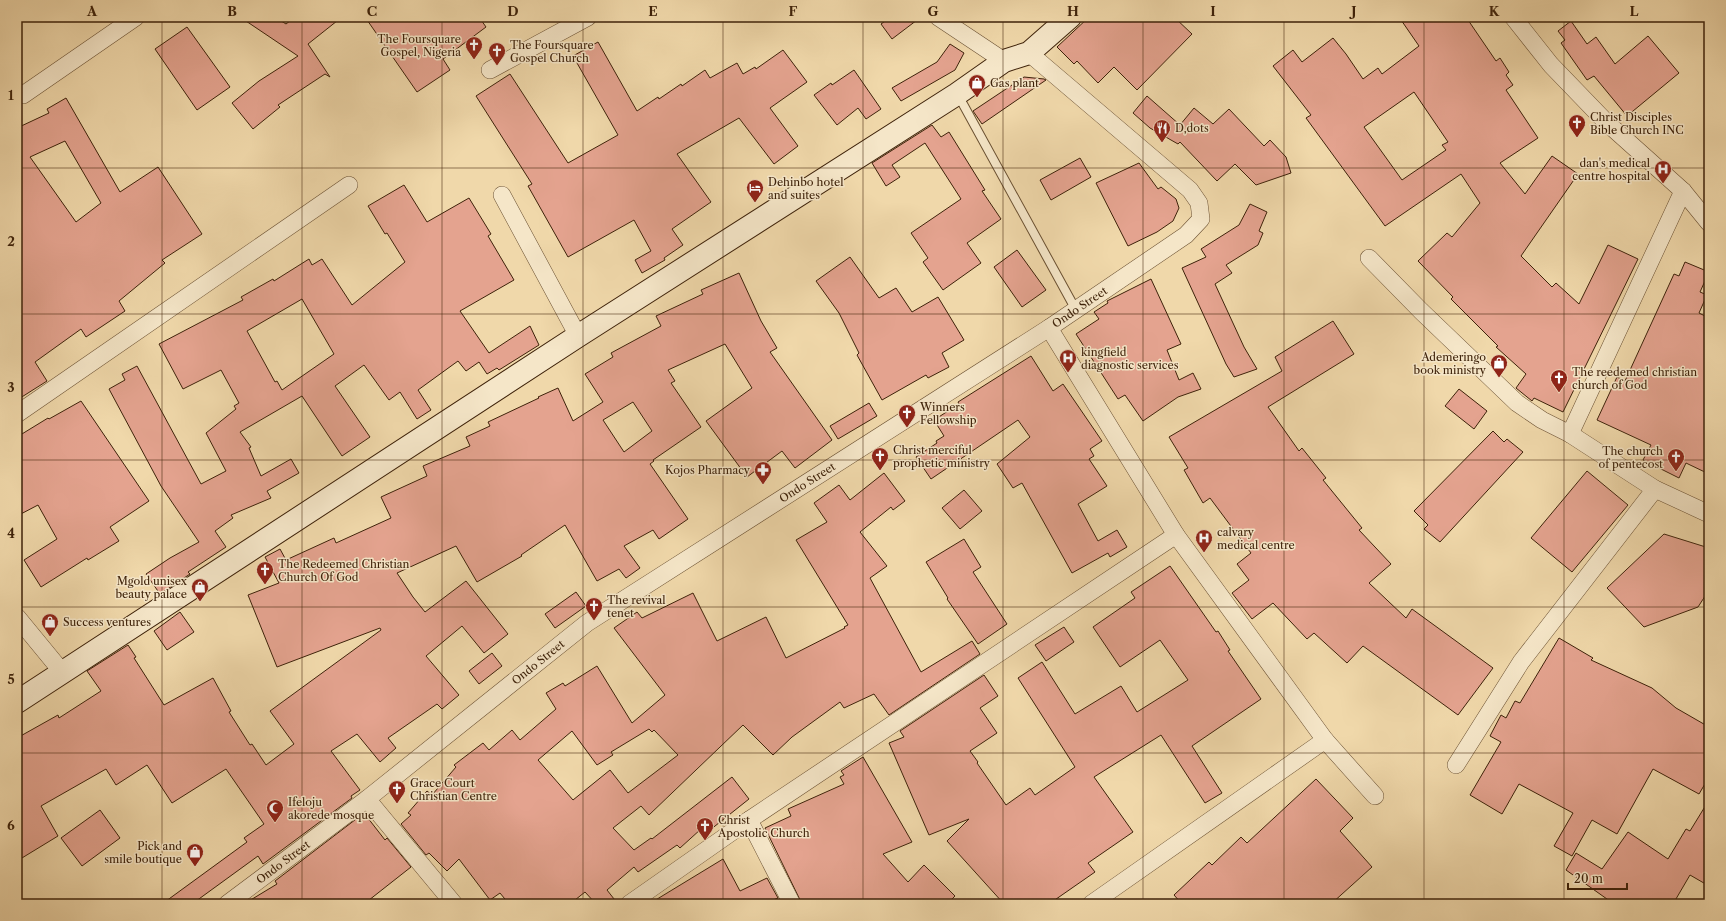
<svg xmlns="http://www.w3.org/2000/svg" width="1726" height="921" font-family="'Libre Caslon Text',serif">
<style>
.building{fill:#e4a38f;stroke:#3e220a;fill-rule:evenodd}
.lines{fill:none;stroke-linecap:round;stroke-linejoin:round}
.lane-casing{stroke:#6a5032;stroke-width:10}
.street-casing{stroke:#6a5032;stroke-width:18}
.secondary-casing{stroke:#3e220a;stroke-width:24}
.lane{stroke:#f5e6c8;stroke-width:8}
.street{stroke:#f5e6c8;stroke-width:17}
.secondary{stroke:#f5e6c8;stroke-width:22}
.grid{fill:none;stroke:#3e220a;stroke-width:1;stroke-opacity:0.55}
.labels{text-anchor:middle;stroke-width:3;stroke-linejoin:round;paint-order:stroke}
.poi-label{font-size:11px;fill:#3e220a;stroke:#f5e6c8;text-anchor:start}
.street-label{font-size:11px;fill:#3e220a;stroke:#f5e6c8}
.neatline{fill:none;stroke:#3e220a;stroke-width:1.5}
.grid-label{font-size:13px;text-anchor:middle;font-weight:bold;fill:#3e220a}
</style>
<rect width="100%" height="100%" fill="#f0d8aa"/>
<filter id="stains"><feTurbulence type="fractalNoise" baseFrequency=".005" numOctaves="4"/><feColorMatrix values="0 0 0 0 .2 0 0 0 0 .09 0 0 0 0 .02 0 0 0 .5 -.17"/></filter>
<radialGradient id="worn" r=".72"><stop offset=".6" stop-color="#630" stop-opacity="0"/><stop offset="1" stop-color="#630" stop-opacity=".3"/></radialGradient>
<!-- building -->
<path class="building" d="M240 17H275L286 24 295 17H342L308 44 330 77 325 74 278 105 280 107 253 129 232 103 259 81 298 56Z
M365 17H479L486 27 443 59 450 70 417 92Z
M891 17H921L892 39 881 24Z
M1089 17H1174L1192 34 1137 90 1114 67 1098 83 1077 61 1074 64 1057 47Z
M1399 17H1466L1496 61 1500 58 1509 72 1506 75 1513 85 1506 90 1538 138 1500 163 1525 194 1552 156 1578 174 1521 256 1552 287 1556 283 1579 304 1608 245 1638 259 1563 412 1534 398 1532 401 1516 388 1526 374 1496 347 1498 346 1451 299 1453 297 1418 261 1447 233 1452 237 1480 203 1461 174 1385 226 1306 118 1311 115 1273 66 1293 50 1302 62 1333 38 1346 54 1363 79 1378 68 1382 74 1419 46ZM1414 92 1448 142 1442 145 1446 150 1402 180 1364 127Z
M1571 21 1587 44 1596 37 1615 64 1648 36 1679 73 1627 116 1594 76 1587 80 1561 43 1565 40 1558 31Z
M187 27 230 87 197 110 155 49Z
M598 42 637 111 658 97 659 99 681 84 682 86 705 70 710 78 737 63 743 74 755 67 756 69 783 50 807 82 770 108 798 146 774 164 739 118 677 154 711 202 672 229 683 245 664 258 665 260 642 273 635 260 651 251 634 220 568 257 528 186 532 184 476 96 510 74 568 163 618 135 573 56Z
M950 44 964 53 955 70 901 101 892 88 937 62Z
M854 70 881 109 866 119 858 108 837 125 814 95 831 83 832 85Z
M1024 77 1044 79 1046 80 982 124 973 111Z
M1147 96 1180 125 1194 108 1213 124 1229 109 1264 146 1270 140 1286 157 1291 173 1256 185 1235 164 1217 181 1180 142 1178 144 1150 128 1133 113Z
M66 98 120 192 158 167 202 234 162 260 165 263 119 301 125 311 86 337 81 329 35 362 47 381 17 400V128L49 113 47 109ZM65 141 101 203 76 222 30 157Z
M932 125 941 137 949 132 985 190 982 191 1001 219 967 243 981 263 943 290 923 262 928 258 911 233 961 199 925 143 892 165 900 177 886 186 872 163Z
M1080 158 1091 177 1051 200 1040 180Z
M1139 163 1158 189 1161 187 1176 199 1179 208 1173 221 1157 232 1128 246 1096 183Z
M404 185 427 222 469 198 491 234 488 236 514 280 460 311 489 353 530 326 539 345 499 370 497 368 487 374 479 362 466 371 458 361 418 390 431 410 417 419 400 392 389 400 364 365 335 386 370 437 342 456 302 396 240 432 251 447 249 448 261 476 291 459 299 473 267 491 271 498 231 515 233 518 215 531 226 547 188 572 190 574 160 594 146 574 170 558 199 542 161 486 109 389 125 380 122 374 137 366 201 484 226 471 206 433 236 409 234 406 239 403 221 370 183 389 159 344 243 300 241 297 273 279 274 281 309 259 312 265 322 259 352 305 405 262 387 233 385 234 368 206ZM302 299 334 354 282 390 277 381 275 382 247 331Z
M1250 204 1267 212 1259 231 1263 233 1258 245 1226 265 1232 273 1215 284 1244 347 1257 369 1234 377 1226 364 1182 268 1206 257 1201 249 1239 225Z
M1017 250 1046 290 1022 307 994 267Z
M850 257 879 298 896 288 912 312 938 297 964 340 942 353 949 367 928 378 926 375 882 400 857 355 859 353 839 313 816 281Z
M1685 262 1709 272 1700 292 1707 295 1699 313 1709 318V474L1686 463 1679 478 1643 460 1651 445 1597 420 1617 377 1625 381 1674 274 1679 276Z
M739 273 761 321 777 348 770 352 832 440 795 468 782 451 747 477 706 421 752 388 725 344 668 370 675 381 671 383 701 427 653 460 654 461 650 464 688 519 659 539 653 530 624 546 640 568 626 578 619 569 597 581 565 525 521 555 522 556 477 582 456 546 397 573 413 597 425 612 466 581 508 634 484 653 462 626 426 656 459 695 442 709 437 704 388 738 396 748 380 762 357 734 331 751 360 790 351 796 352 798 263 864 258 856 192 904H162L247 842 244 838 264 824 226 769 172 803 147 765 116 785 106 769 41 806 58 836 17 861V738L58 715 59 718 101 691 87 671 128 645 136 657 134 658 164 705 213 678 231 711 229 712 250 745 252 744 266 765 294 744 270 711 381 630 380 628 277 667 248 595 279 583 265 557 280 549 286 560 334 538 336 543 391 518 381 497 427 476 423 466 470 446 466 437 490 426 488 422 539 398 538 397 558 388 573 421 603 402 585 374 613 357 611 353 661 326 656 316 703 294 701 290ZM633 402 652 431 624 452 603 420Z
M1151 279 1181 344 1167 350 1179 380 1193 373 1201 389 1178 397 1143 421 1125 395 1118 399 1076 334 1099 319 1094 312 1108 303 1107 301Z
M1333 321 1354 354 1268 407 1299 451 1302 448 1326 478 1323 480 1362 528 1359 530 1391 564 1369 583 1406 618 1412 609 1493 668 1458 715 1363 646 1347 663 1314 633 1307 639 1273 603 1252 619 1232 593 1249 580 1237 564 1251 553 1210 498 1203 503 1184 470 1188 468 1169 437 1282 371 1275 357Z
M1031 356 1053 391 1063 384 1102 441 1090 449 1094 456 1089 459 1107 486 1078 504 1098 541 1117 530 1127 547 1110 557 1108 553 1072 573 1022 483 1013 488 997 464 1030 437 1018 420 931 479 916 457 937 443 936 441 944 436 934 420 959 404 958 402Z
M1459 389 1487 411 1474 429 1445 406Z
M81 401 149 501 110 527 119 541 88 560 87 558 41 587 24 560 57 539 38 505 17 516V437L48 418 49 419Z
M869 403 877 416 838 439 830 426Z
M1493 431 1504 442 1507 439 1523 452 1440 542 1424 529 1428 525 1414 511Z
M1587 471 1628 505 1572 572 1531 538Z
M884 473 905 501 893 510 891 507 860 532 887 566 870 578 921 672 972 641 980 654 889 715 874 694 844 708 840 702 792 737 773 755 743 725 649 815 641 806 613 828 634 850 651 838 652 839 732 777 749 799 705 834 701 829 680 848 677 845 638 872 634 867 607 890 618 904H596L585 892 570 904H509L500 893 490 900 459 859 447 871 429 853 426 855 401 824 411 815 408 813 427 791 432 795 456 767 454 765 483 743 489 750 512 730 520 740 556 709 546 693 563 683 565 686 597 666 632 723 665 695 614 628 637 612 642 618 693 593 717 641 766 617 786 658 845 628 844 627 848 625 796 540 827 522 814 503 839 485 850 500ZM649 729 652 732 654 730 678 755 628 793 610 770 573 800 538 760 572 731 597 765 613 755 611 752Z
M964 490 982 511 960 529 942 508Z
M1664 534 1709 548V590L1698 607 1644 627 1607 588Z
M964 539 981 567 973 572 1007 624 978 644 947 599 948 598 926 562Z
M1170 566 1216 632 1218 631 1230 650 1228 651 1261 699 1192 746 1222 793 1205 803 1161 735 1094 777 1133 832 1088 863 1095 872 1049 904H1004L947 841 969 819 929 835 889 743 904 737 900 731 984 675 998 696 980 708 997 733 970 751 978 762 977 763 1006 805 1030 788 1035 795 1075 767 1018 678 1042 662 1075 714 1121 686 1137 712 1188 680 1160 640 1120 667 1093 627 1135 598 1131 592Z
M576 592 586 606 555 628 545 614Z
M180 612 194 632 167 650 154 631Z
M1064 627 1074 642 1046 661 1035 645Z
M1559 638 1593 658 1591 660 1652 688 1676 708 1709 727V777L1699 794 1653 769 1617 834 1592 820 1572 856 1554 846 1573 813 1519 784 1502 814 1470 795 1501 742 1490 736 1501 715 1506 718 1515 701 1520 703Z
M492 653 502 666 479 684 469 671Z
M863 757 912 842 883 854 908 882 924 865 955 896 947 904H802L765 828 791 816 788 809 844 784 840 777 844 775 841 771Z
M1316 779 1353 818 1340 831 1372 867 1331 904H1182L1174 895 1209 862 1212 865 1241 837 1247 843Z
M1709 800V886L1690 875 1673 904H1614L1566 870 1576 853 1602 869 1628 832 1668 859 1686 829 1690 831Z
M100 810 120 838 82 866 61 838Z
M364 813 385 840 387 838 411 867 364 904H244L277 884 275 881Z
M723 859 740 891 767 878 778 898 763 904H649Z"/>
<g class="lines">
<!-- lane casing -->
<g class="lane-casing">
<path id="lane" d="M958 95 1076 310"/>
</g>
<!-- street casing -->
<g class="street-casing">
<g id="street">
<path d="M938 17 1004 61"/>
<path d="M1513 17 1551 65 1606 122 1683 191 1709 223"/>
<path d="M490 70 588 17"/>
<path d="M23 95 136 17"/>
<path d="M502 195 578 336"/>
<path d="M1369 258 1421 311 1517 403 1542 420 1570 434 1655 489 1709 514"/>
<path d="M1049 328 1176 535 1325 740 1375 796"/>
<path d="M17 414 349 185"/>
<path d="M1570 434 1683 191"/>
<path d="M17 617 63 673"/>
<path d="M1456 765 1521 662 1655 489"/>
<path d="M367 799 454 904"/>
<path d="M749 820 792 904"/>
<path id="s1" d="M227 904 367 799 587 623 1049 328 1186 235 1201 219 1199 203 1190 190 1029 53"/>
<path d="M629 904 749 820 1176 535"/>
<path d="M1091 904 1325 740"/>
</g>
</g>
<!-- secondary casing -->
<g class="secondary-casing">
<path id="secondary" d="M17 702 578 336 957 94 1004 61 1029 53 1070 17"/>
</g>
<!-- lane -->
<use href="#lane" class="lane"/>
<!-- street -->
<use href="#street" class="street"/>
<!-- secondary -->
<use href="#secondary" class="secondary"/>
</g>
<!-- grid -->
<path class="grid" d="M162 17V904M302 17V904M442 17V904M583 17V904M723 17V904M863 17V904M1003 17V904M1143 17V904M1284 17V904M1424 17V904M1564 17V904M17 168H1709M17 314H1709M17 460H1709M17 607H1709M17 753H1709"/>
<!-- icons -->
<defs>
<g id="church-pin" transform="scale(0.9)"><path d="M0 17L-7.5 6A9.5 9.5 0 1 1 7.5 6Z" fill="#8f2418" stroke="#f5e6c8"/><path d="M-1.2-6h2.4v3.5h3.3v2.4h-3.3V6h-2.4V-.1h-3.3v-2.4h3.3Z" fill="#fff"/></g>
<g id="shop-pin" transform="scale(0.9)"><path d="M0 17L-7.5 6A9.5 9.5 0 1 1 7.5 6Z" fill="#8f2418" stroke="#f5e6c8"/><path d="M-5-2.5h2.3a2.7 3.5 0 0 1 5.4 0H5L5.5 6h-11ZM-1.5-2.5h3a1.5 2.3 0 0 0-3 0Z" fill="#fff"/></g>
<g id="restaurant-pin" transform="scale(0.9)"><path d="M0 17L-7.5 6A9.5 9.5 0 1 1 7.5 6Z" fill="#8f2418" stroke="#f5e6c8"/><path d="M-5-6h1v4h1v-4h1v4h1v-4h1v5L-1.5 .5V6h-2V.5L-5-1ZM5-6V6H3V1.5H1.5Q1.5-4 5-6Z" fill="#fff"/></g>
<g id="hospital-pin" transform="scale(0.9)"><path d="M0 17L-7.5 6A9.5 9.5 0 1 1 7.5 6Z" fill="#8f2418" stroke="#f5e6c8"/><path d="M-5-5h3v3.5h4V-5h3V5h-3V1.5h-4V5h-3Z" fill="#fff"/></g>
<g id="hotel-pin" transform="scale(0.9)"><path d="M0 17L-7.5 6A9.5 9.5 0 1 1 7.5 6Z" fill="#8f2418" stroke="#f5e6c8"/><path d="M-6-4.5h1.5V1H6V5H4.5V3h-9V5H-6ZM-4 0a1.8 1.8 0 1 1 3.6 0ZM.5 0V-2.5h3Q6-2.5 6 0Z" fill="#fff"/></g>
<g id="pharmacy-pin" transform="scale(0.9)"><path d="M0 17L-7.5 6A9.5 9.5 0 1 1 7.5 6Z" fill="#8f2418" stroke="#f5e6c8"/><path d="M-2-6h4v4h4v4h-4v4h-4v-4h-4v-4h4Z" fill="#fff"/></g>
<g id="mosque-pin" transform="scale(0.9)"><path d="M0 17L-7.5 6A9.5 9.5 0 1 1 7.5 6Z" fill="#8f2418" stroke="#f5e6c8"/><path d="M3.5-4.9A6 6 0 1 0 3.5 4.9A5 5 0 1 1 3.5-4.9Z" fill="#fff"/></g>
</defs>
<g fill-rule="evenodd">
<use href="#church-pin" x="474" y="45"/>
<use href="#church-pin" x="497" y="51"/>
<use href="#shop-pin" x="977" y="83"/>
<use href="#church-pin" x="1577" y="123"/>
<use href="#restaurant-pin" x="1162" y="128"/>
<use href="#hospital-pin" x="1663" y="169"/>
<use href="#hotel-pin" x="755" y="188"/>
<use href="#hospital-pin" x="1068" y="358"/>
<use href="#shop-pin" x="1499" y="363"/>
<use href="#church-pin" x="1559" y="378"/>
<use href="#church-pin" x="907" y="413"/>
<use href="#church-pin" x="880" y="456"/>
<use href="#church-pin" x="1676" y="457"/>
<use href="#pharmacy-pin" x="763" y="470"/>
<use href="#hospital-pin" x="1204" y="538"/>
<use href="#church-pin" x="265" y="570"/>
<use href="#shop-pin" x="200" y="587"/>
<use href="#church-pin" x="594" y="606"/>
<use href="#shop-pin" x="50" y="622"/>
<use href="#church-pin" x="397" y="789"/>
<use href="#mosque-pin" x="275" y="808"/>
<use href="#church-pin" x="705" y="826"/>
<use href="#shop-pin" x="195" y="852"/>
</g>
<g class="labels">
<!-- poi labels -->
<g class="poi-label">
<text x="461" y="43" text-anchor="end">The Foursquare<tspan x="461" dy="13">Gospel, Nigeria</tspan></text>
<text x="510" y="49">The Foursquare<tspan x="510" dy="13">Gospel Church</tspan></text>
<text x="990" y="87">Gas plant</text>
<text x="1590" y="121">Christ Disciples<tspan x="1590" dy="13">Bible Church INC</tspan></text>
<text x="1175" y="132">D,dots</text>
<text x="1650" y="167" text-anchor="end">dan's medical<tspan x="1650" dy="13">centre hospital</tspan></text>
<text x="768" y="186">Dehinbo hotel<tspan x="768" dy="13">and suites</tspan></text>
<text x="1081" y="356">kingfield<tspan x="1081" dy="13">diagnostic services</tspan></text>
<text x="1486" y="361" text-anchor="end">Ademeringo<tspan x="1486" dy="13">book ministry</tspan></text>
<text x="1572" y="376">The reedemed christian<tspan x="1572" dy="13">church of God</tspan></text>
<text x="920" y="411">Winners<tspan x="920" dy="13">Fellowship</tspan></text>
<text x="893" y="454">Christ merciful<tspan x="893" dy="13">prophetic ministry</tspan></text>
<text x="1663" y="455" text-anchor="end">The church<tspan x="1663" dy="13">of pentecost</tspan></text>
<text x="750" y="474" text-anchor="end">Kojos Pharmacy</text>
<text x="1217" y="536">calvary<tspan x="1217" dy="13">medical centre</tspan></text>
<text x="278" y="568">The Redeemed Christian<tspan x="278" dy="13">Church Of God</tspan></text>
<text x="187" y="585" text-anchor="end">Mgold unisex<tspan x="187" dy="13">beauty palace</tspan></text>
<text x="607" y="604">The revival<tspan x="607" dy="13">tenet</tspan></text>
<text x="63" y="626">Success ventures</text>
<text x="410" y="787">Grace Court<tspan x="410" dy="13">Christian Centre</tspan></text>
<text x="288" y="806">Ifeloju<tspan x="288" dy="13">akorede mosque</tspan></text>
<text x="718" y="824">Christ<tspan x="718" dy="13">Apostolic Church</tspan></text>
<text x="182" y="850" text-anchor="end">Pick and<tspan x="182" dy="13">smile boutique</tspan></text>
</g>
<!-- street labels -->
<g class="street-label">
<text dy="4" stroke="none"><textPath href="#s1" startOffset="1042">Ondo Street</textPath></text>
<text dy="4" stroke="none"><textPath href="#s1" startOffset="718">Ondo Street</textPath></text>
<text dy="4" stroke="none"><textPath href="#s1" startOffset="394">Ondo Street</textPath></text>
<text dy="4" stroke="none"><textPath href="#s1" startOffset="70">Ondo Street</textPath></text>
</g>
</g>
<!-- margin -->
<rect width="1726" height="921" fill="none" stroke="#f0d8aa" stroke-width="44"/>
<!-- scale -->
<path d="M1568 883v6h59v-6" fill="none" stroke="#3e220a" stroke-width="2"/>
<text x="1574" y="883" font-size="12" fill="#3e220a" stroke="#f5e6c8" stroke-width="3" paint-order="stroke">20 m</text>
<rect x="22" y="22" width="1682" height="877" class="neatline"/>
<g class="grid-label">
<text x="92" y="16">A</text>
<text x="232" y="16">B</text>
<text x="372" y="16">C</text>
<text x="513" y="16">D</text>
<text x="653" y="16">E</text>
<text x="793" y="16">F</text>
<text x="933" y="16">G</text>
<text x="1073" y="16">H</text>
<text x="1213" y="16">I</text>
<text x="1354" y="16">J</text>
<text x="1494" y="16">K</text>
<text x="1634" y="16">L</text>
<text x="11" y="100">1</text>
<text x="11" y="246">2</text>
<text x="11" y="392">3</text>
<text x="11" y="538">4</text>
<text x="11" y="684">5</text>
<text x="11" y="830">6</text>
</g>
<rect width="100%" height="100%" filter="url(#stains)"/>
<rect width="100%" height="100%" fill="url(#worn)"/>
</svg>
